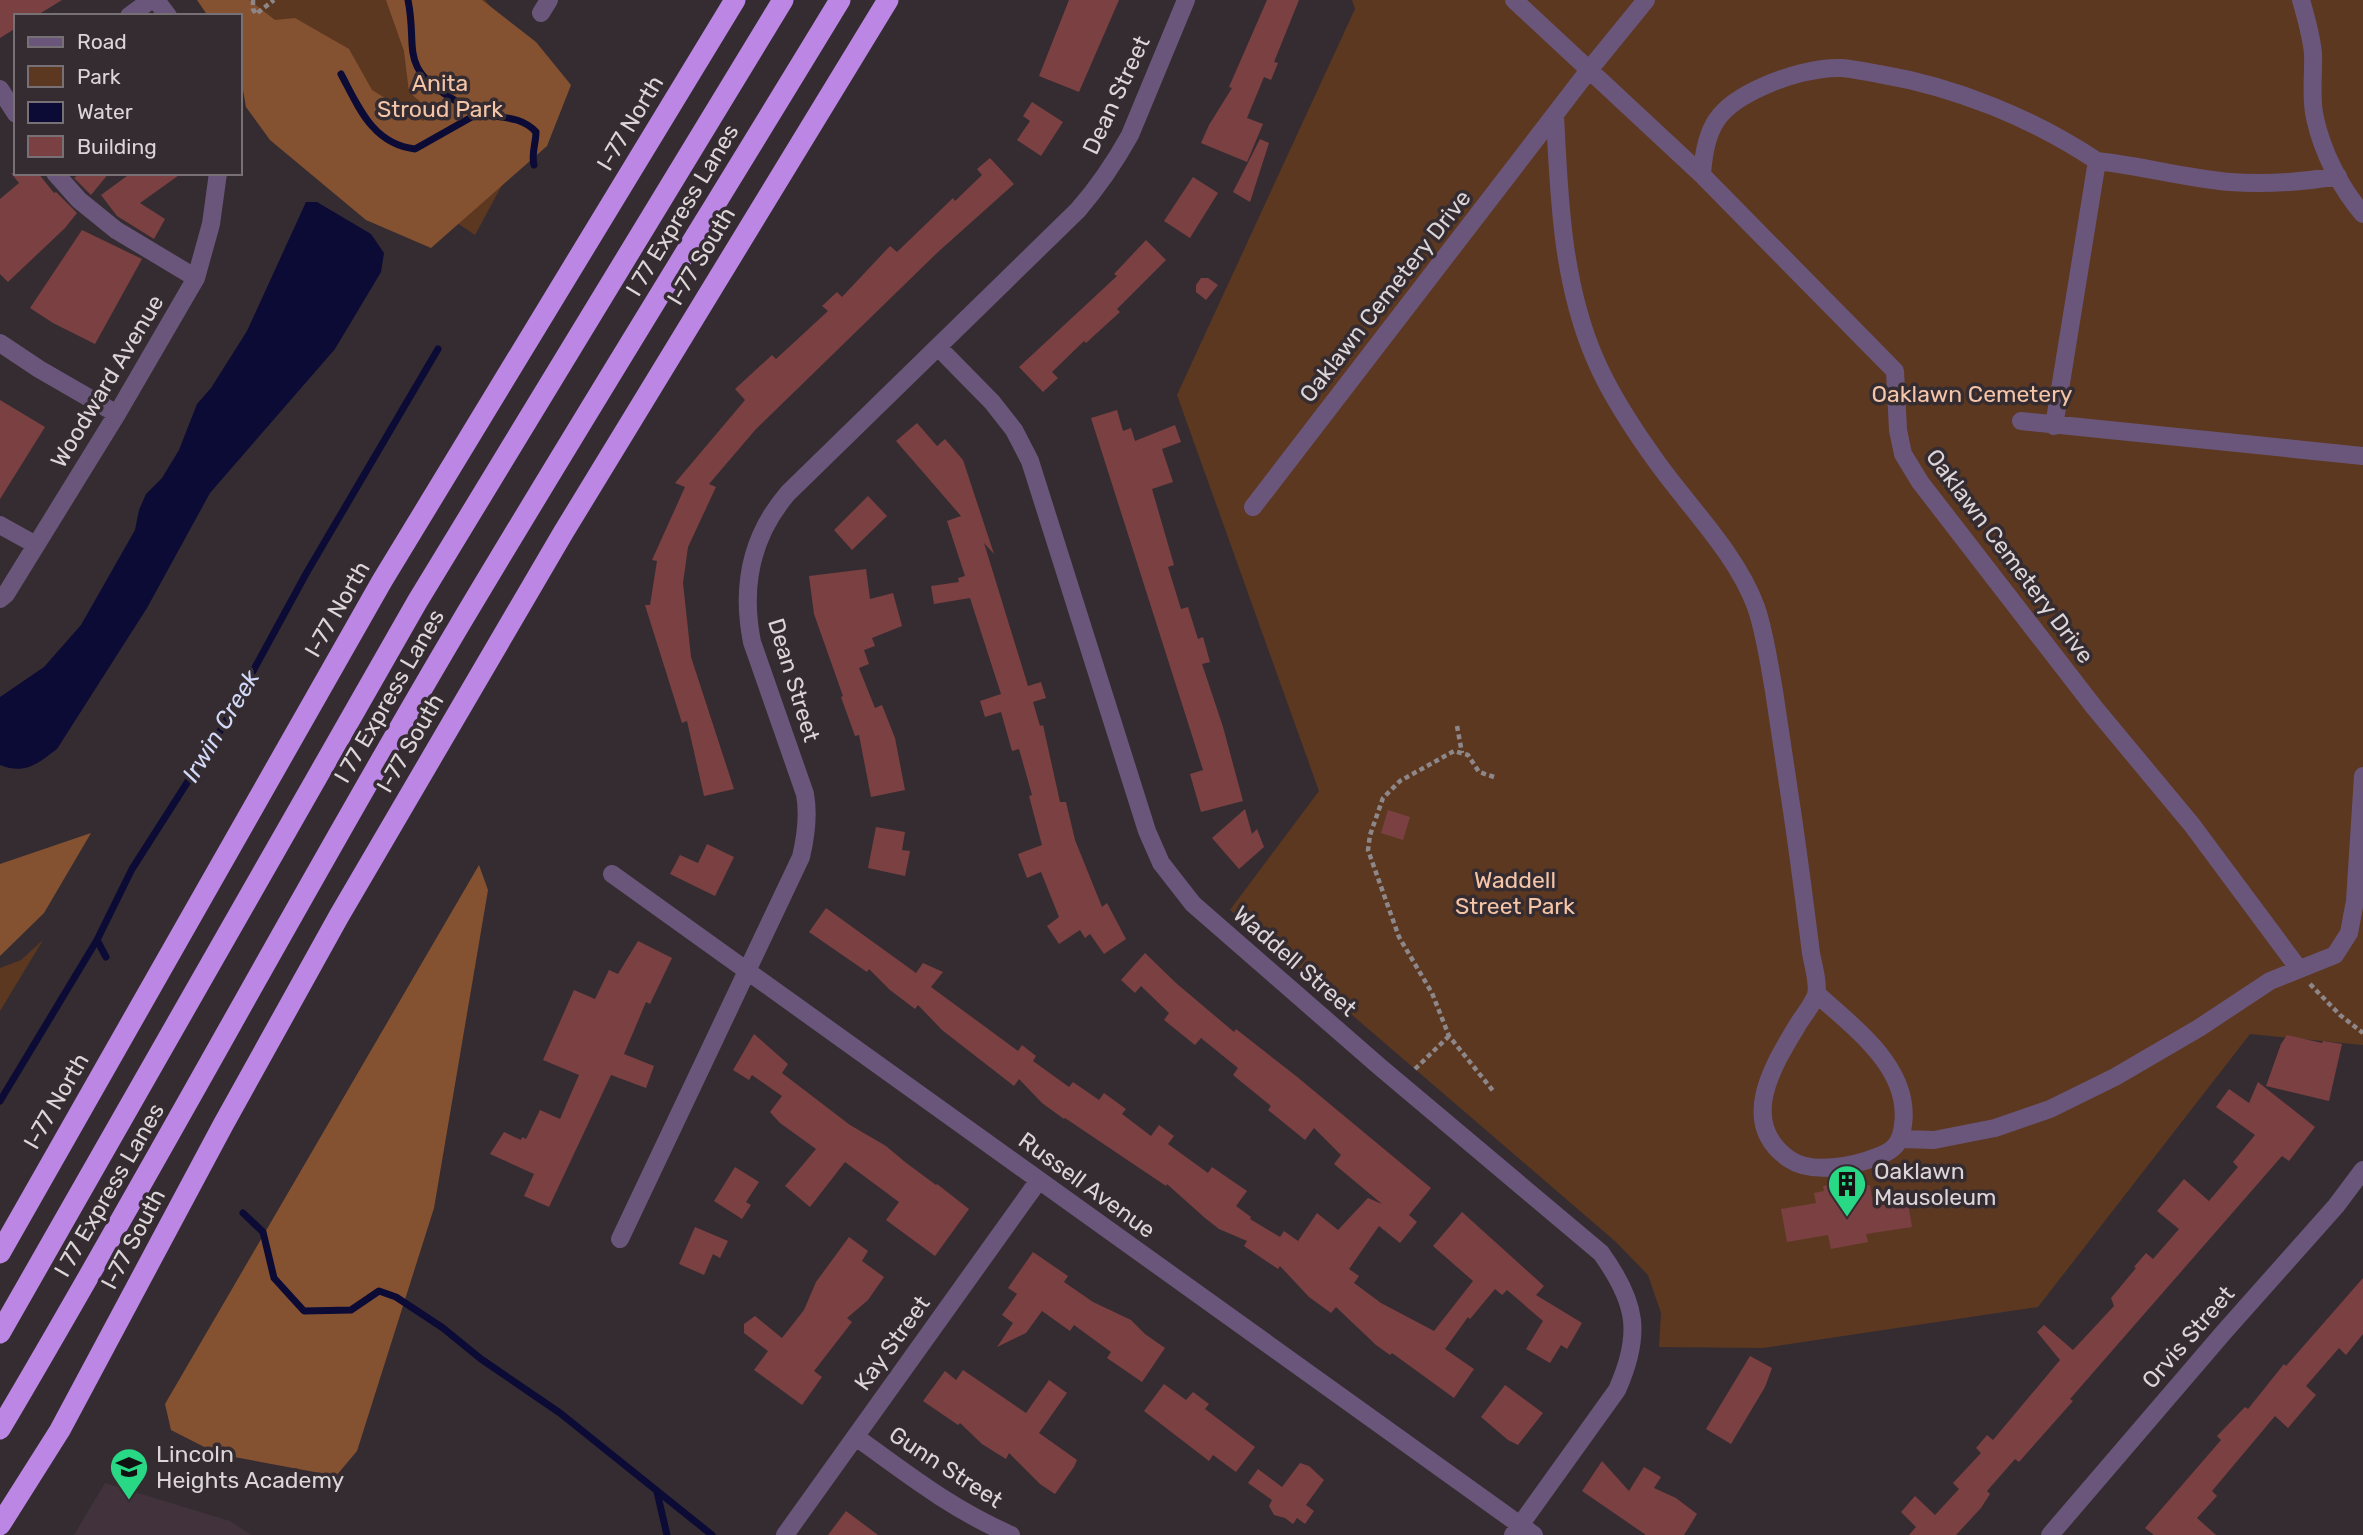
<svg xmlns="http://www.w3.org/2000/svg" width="2363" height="1535" font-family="Rubik,sans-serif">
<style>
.built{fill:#41323b}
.green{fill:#5c3820}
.forest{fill:#855231}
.water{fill:#0b0b36}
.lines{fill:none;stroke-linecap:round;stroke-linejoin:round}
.stream{stroke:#0b0b36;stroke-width:7}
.building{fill:#7b4042}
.path{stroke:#8e878a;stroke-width:4.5;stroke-dasharray:5 3.5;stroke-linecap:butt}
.minor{stroke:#6b567b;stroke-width:18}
.highway{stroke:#bc87e4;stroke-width:21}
.labels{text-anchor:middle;stroke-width:7;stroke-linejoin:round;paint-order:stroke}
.park-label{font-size:23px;fill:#f5c5a8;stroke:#352c31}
.street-label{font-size:23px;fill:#dbd5d8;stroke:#352c31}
.poi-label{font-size:23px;fill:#dbd5d8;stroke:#352c31;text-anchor:start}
.water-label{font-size:24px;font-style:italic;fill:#d2d9f9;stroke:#352c31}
</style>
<rect width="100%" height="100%" fill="#352c31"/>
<!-- built -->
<path class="built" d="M105 1483 230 1521 251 1535H74Z"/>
<!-- green -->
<path class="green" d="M237 0H485L556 85 475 235 292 111Z
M1352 0H2363V1045L2250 1034 2038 1307 1763 1348 1659 1347 1661 1313 1648 1275 1616 1242 1230 910 1319 791 1177 395 1355 9Z
M43 940 0 1011V968L21 960Z"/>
<!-- forest -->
<path class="forest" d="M197 0H249L275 20 295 18 349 49 372 90 423 121 431 111 409 92 404 51 386 0H482L536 42 571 85 547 146 431 248 366 220 270 140 246 107 240 73V16H208Z
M91 833 44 913 0 956V864Z
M479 865 488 890 434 1208 357 1451 336 1476 218 1454 171 1430 165 1404Z"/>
<!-- water -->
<path class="water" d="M306 202H317L371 234 384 253 381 272 335 349 210 493 147 608 57 749C37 764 25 775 0 765V697L44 667 81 625 135 530 139 510 146 494 162 478 179 450 197 404 211 388 247 331Z"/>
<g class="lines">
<!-- stream -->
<path class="stream" d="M408 0C418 49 398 66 451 98 462 105 473 113 486 115 505 118 522 117 536 132 536 143 531 154 534 165
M341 74C359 108 373 144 415 149L477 114
M97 940 106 957
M0 1101 97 940 132 869 222 728 307 572 438 349
M243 1213 263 1232 274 1278 304 1311 351 1310 379 1291 396 1297 443 1328 481 1359 560 1413 712 1535
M657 1492 667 1535"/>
</g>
<!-- building -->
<path class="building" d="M0 0H62L36 16H16V28L0 38Z
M1069 0H1119L1079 92 1039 76Z
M1267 0H1299L1274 62 1278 63 1271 80 1264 77 1247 118 1263 124 1247 162 1201 143 1209 125 1232 88 1229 87Z
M1032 102 1063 122 1041 156 1017 140 1030 121 1023 116Z
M1260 139 1269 143 1250 202 1233 192Z
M990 158 1014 184 938 252 756 429 709 484 716 487 688 547 683 583 691 657 734 789 704 796 687 721 682 723 645 605H650L657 561 652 560 685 487 675 483 745 400 735 389 772 355 776 359 828 311 822 306 837 292 842 297 890 246 897 252 953 198 955 201 982 175 977 169Z
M11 173H38L54 193 56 192 77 213 65 228 8 282 0 274V199L19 183Z
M80 173H109L91 195 74 178Z
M131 173H182L140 203 165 219 154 239 117 216 101 195Z
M1193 177 1218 193 1190 238 1164 221Z
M82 230 142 259 95 344 53 323 30 308Z
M1146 240 1166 260 1117 309 1120 312 1086 343 1084 341 1052 372 1058 378 1043 392 1019 367 1117 276 1114 274Z
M1201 278H1208L1218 285 1206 300 1196 292V285Z
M0 400 45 427 0 499Z
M1117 410 1123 431 1131 428 1135 441 1175 425 1181 442 1162 449 1173 482 1152 489 1174 565 1168 567 1181 609 1188 607 1198 639 1203 637 1210 662 1202 664 1223 727 1243 801 1201 812 1190 774 1203 770 1091 418Z
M917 423 937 446 945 439 963 460 994 554 984 543 1028 686 1041 682 1046 698 1033 702 1040 726 1043 725 1060 802H1066L1075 840 1102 907 1107 903 1126 939 1104 954 1090 934 1085 938 1080 930 1059 944 1047 926 1059 917 1041 872 1027 878 1018 854 1042 845 1029 796 1032 795 1019 749 1012 751 1001 712 985 717 980 701 1001 694 970 598 934 604 931 586 959 582 958 578 965 576 947 521 961 516 896 441Z
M868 496 887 516 852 550 834 530Z
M866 569 870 599 893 593 902 626 872 638 875 646 864 650 869 664 859 668 875 708 882 705 895 738 905 790 871 797 859 735 855 736 841 697 843 696 814 614 809 576Z
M1245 809 1252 834 1257 829 1264 847 1239 869 1212 838Z
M1388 810 1410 817 1403 840 1381 833Z
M876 827 905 832 902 850 910 851 905 876 868 868Z
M707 844 734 857 715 896 670 874 680 855 698 863Z
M826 908 916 973 923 963 943 972 931 987 1018 1051 1022 1045 1036 1056 1033 1061 1069 1087 1073 1082 1099 1100 1104 1093 1126 1109 1122 1114 1151 1136 1159 1125 1174 1136 1168 1144 1208 1173 1212 1167 1247 1191 1236 1206 1251 1217 1250 1219 1280 1237 1284 1231 1298 1241 1317 1213 1338 1230 1368 1198 1382 1204 1334 1164 1341 1155 1314 1128 1305 1140 1268 1110 1271 1106 1233 1075 1238 1068 1201 1038 1195 1045 1164 1020 1169 1013 1141 986 1135 993 1121 980 1145 953 1176 983 1234 1032 1236 1029 1296 1076 1431 1188 1409 1215 1417 1222 1400 1243 1379 1226 1349 1269 1359 1276 1354 1283 1381 1303 1434 1331 1473 1281 1433 1246 1462 1212 1544 1286 1536 1295 1582 1323 1567 1349 1561 1345 1550 1363 1526 1349 1543 1321 1507 1290 1502 1295 1495 1289 1470 1319 1468 1317 1445 1349 1474 1369 1454 1398 1392 1353 1390 1355 1376 1345 1336 1307 1331 1313 1309 1297 1280 1266 1278 1269 1244 1246 1247 1241 1219 1229 1205 1218 1167 1184 1166 1186 1065 1118 1064 1119 1042 1103 1019 1079 1014 1086 942 1030 918 1005 915 1009 890 990 869 969 867 972 809 932Z
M638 941 672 958 650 1004 646 1002 624 1054 654 1066 646 1088 611 1075 549 1207 524 1196 534 1174 490 1154 504 1132 521 1140 522 1137 526 1139 540 1110 560 1119 579 1075 543 1060 574 990 595 999 609 970 618 974Z
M754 1034 788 1064 782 1073 850 1125 886 1146 905 1162 936 1185 937 1184 969 1209 935 1256 886 1220 899 1202 845 1162 810 1207 785 1186 816 1149 780 1123 770 1112 782 1096 752 1075 749 1080 733 1070Z
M2287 1035 2322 1043 2323 1041 2342 1044 2329 1101 2266 1086 2281 1044Z
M2258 1082 2315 1127 2289 1161 2282 1156 2070 1399 2073 1401 2019 1462 2015 1459 1987 1491 1990 1494 1981 1508 1956 1535H1909L1916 1527 1901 1512 1915 1496 1935 1515 1959 1489 1953 1483 1981 1453 1976 1448 1987 1435 1993 1440 2060 1360 2037 1332 2044 1325 2073 1350 2114 1306 2111 1298 2136 1268 2134 1267 2146 1253 2153 1259 2179 1229 2157 1211 2184 1179 2209 1201 2238 1167 2233 1162 2255 1135 2216 1107 2229 1089 2249 1103Z
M735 1167 759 1182 746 1202 751 1205 742 1219 714 1201Z
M1859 1180 1861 1187 1870 1185 1872 1197 1906 1191 1912 1227 1866 1234 1868 1242 1831 1249 1828 1235 1787 1242 1781 1209 1816 1203 1814 1193 1824 1191 1823 1186Z
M695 1227 728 1241 720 1258 713 1254 704 1275 679 1264Z
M849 1237 868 1251 862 1261 884 1277 868 1300 847 1318 852 1322 814 1371 822 1377 802 1405 754 1370 768 1351 744 1333V1324L755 1316 782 1338 804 1310 816 1282Z
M1033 1252 1068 1276 1064 1282 1093 1302 1131 1320 1145 1334 1165 1348 1142 1382 1107 1358 1111 1352 1074 1325 1070 1331 1042 1311 1026 1333 997 1347 1013 1323 1002 1315 1017 1294 1008 1288Z
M2363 1278V1334L2346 1355 2339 1348 2306 1386 2316 1395 2288 1428 2275 1416 2212 1491 2217 1496 2197 1518 2216 1535H2154L2145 1528 2221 1440 2217 1436 2245 1407 2248 1409 2284 1364 2286 1366Z
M1750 1356 1772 1368 1765 1387 1731 1444 1706 1429Z
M963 1370 1026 1413 1049 1380 1067 1393 1039 1433 1077 1460 1074 1467 1055 1494 1040 1484 1009 1453 1006 1459 982 1444 960 1423 958 1425 923 1401 945 1371 956 1380Z
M1164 1384 1186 1400 1193 1392 1209 1404 1205 1409 1255 1447 1236 1472 1213 1455 1209 1461 1144 1411Z
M1505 1385 1543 1413 1518 1445 1508 1440 1481 1417Z
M1602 1461 1629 1491 1644 1467 1661 1477 1654 1488 1676 1498 1697 1514 1684 1535H1646L1582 1491Z
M1300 1463 1309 1466 1324 1480 1306 1505 1314 1511 1305 1524 1297 1518 1293 1524 1285 1518 1274 1515 1269 1506 1272 1500 1248 1483 1258 1469 1282 1487Z
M846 1511 878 1535H828Z"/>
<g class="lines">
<!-- path -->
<path class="path" d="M253 0V9L256 14 274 0
M1457 726 1462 753
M1494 777 1479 772 1468 755 1454 751 1400 781 1383 798 1370 835 1368 850 1399 937 1432 993 1449 1036 1494 1092
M2310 984 2340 1015 2363 1033
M1415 1069 1449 1036"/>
<!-- minor -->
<path class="minor" d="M156 0 168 16
M1514 0 1702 175 1895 371 1898 430 1903 454 1920 482 2094 707 2192 825 2299 969
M2301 0C2306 17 2311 35 2313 53 2314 74 2310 97 2315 118 2322 151 2341 189 2363 214
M541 13 549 0
M129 16 151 0
M0 89 16 114
M1555 115C1559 198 1562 284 1596 361 1612 398 1635 432 1659 465 1691 509 1737 555 1756 607 1765 633 1769 663 1774 691 1780 731 1786 771 1792 811 1799 858 1805 906 1811 953 1813 965 1819 984 1816 995 1812 1006 1802 1017 1797 1026 1772 1067 1738 1123 1789 1159 1812 1175 1854 1166 1879 1156 1895 1150 1901 1142 1903 1125 1911 1068 1854 1028 1817 994
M2097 161C2142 166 2185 178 2230 182 2267 185 2302 182 2338 176
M55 173 79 200 116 230 196 278
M1702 175C1705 126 1718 106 1764 86 1786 76 1817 67 1842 68 1854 69 1867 72 1879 74 1956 87 2032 118 2097 161L2054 426
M0 343 39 369 117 414
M938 347 992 402 1014 430 1030 461 1147 831 1161 863 1193 904 1380 1067 1601 1253C1637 1303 1642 1334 1617 1390L1513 1535
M2021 421 2363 456
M1253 507 1589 70 1646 0
M0 525 36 545
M0 599 6 594 117 414 196 278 211 224 218 173
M612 874 1534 1535
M1902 1139 1934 1140 1995 1128 2050 1109 2115 1077 2199 1028 2270 981 2335 955 2349 933 2355 901 2363 776
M620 1239 801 857C806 836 809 816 805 794L752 642C741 587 751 536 788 493L1078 210C1098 187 1115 162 1130 135L1186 0
M856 1437C907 1474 953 1510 1011 1535
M785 1535 1039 1180
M2050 1535 2224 1332 2336 1206 2363 1170"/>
<!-- highway -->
<path class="highway" d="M0 1253 382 581 735 0
M0 1333 417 602 783 0
M0 1429C157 1164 302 891 459 626 584 416 713 209 840 0
M0 1525 60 1430 223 1125 339 916 563 533 888 0"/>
</g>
<!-- icons -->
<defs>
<g id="building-pin" transform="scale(2.0125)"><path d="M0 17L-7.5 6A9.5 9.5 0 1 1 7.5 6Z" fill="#28d885" stroke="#352c31"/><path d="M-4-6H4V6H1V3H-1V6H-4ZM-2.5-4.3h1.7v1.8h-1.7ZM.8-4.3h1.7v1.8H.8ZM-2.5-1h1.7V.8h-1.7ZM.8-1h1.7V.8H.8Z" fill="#111"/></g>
<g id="school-pin" transform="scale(2.0125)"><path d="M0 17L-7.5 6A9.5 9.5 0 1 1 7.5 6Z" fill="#28d885" stroke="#352c31"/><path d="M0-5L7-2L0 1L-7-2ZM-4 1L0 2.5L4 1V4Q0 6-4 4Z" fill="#111"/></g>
</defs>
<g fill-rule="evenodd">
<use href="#building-pin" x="1847" y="1184"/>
<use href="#school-pin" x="129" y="1467"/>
</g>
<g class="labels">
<!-- park labels -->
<g class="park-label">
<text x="440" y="91">Anita<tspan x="440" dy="26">Stroud Park</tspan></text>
<text x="1972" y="402">Oaklawn Cemetery</text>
<text x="1515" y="888">Waddell<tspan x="1515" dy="26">Street Park</tspan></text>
</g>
<!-- street labels -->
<g class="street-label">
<text transform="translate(1116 95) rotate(-65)" y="8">Dean Street</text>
<text transform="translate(630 123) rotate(-59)" y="8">I-77 North</text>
<text transform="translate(682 210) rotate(-59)" y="8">I 77 Express Lanes</text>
<text transform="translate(701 256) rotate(-59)" y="8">I-77 South</text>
<text transform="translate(1385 296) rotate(-52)" y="8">Oaklawn Cemetery Drive</text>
<text transform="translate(107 381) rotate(-59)" y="8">Woodward Avenue</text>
<text transform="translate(2010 556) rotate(53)" y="8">Oaklawn Cemetery Drive</text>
<text transform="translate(337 609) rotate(-60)" y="8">I-77 North</text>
<text transform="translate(794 680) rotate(73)" y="8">Dean Street</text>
<text transform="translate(389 696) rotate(-60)" y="8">I 77 Express Lanes</text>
<text transform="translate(410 743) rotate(-60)" y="8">I-77 South</text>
<text transform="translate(1295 961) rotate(41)" y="8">Waddell Street</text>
<text transform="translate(56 1101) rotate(-60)" y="8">I-77 North</text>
<text transform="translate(1087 1185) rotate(36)" y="8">Russell Avenue</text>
<text transform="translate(109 1190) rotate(-60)" y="8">I 77 Express Lanes</text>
<text transform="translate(133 1239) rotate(-62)" y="8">I-77 South</text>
<text transform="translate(2188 1337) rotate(-49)" y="8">Orvis Street</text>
<text transform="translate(892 1343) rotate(-54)" y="8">Kay Street</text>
<text transform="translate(946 1467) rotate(33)" y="8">Gunn Street</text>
</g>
<!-- poi labels -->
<g class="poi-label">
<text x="1874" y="1179">Oaklawn<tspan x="1874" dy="26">Mausoleum</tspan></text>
<text x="156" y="1462">Lincoln<tspan x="156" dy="26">Heights Academy</tspan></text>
</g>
<!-- water labels -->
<g class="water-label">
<text transform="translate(221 726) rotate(-59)" y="8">Irwin Creek</text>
</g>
</g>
<!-- legend -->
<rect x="14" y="14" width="228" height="161" fill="#352c31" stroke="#777074" stroke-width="2"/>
<rect x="28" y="37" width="35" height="10" fill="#6b567b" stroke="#777074" stroke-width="2"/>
<text x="77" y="49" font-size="21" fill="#dbd5d8">Road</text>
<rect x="28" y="66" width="35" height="21" fill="#5c3820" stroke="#777074" stroke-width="2"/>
<text x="77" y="84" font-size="21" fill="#dbd5d8">Park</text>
<rect x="28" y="102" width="35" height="21" fill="#0b0b36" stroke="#777074" stroke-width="2"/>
<text x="77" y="119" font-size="21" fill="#dbd5d8">Water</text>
<rect x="28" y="136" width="35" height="21" fill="#7b4042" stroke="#777074" stroke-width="2"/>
<text x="77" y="154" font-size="21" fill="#dbd5d8">Building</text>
</svg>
